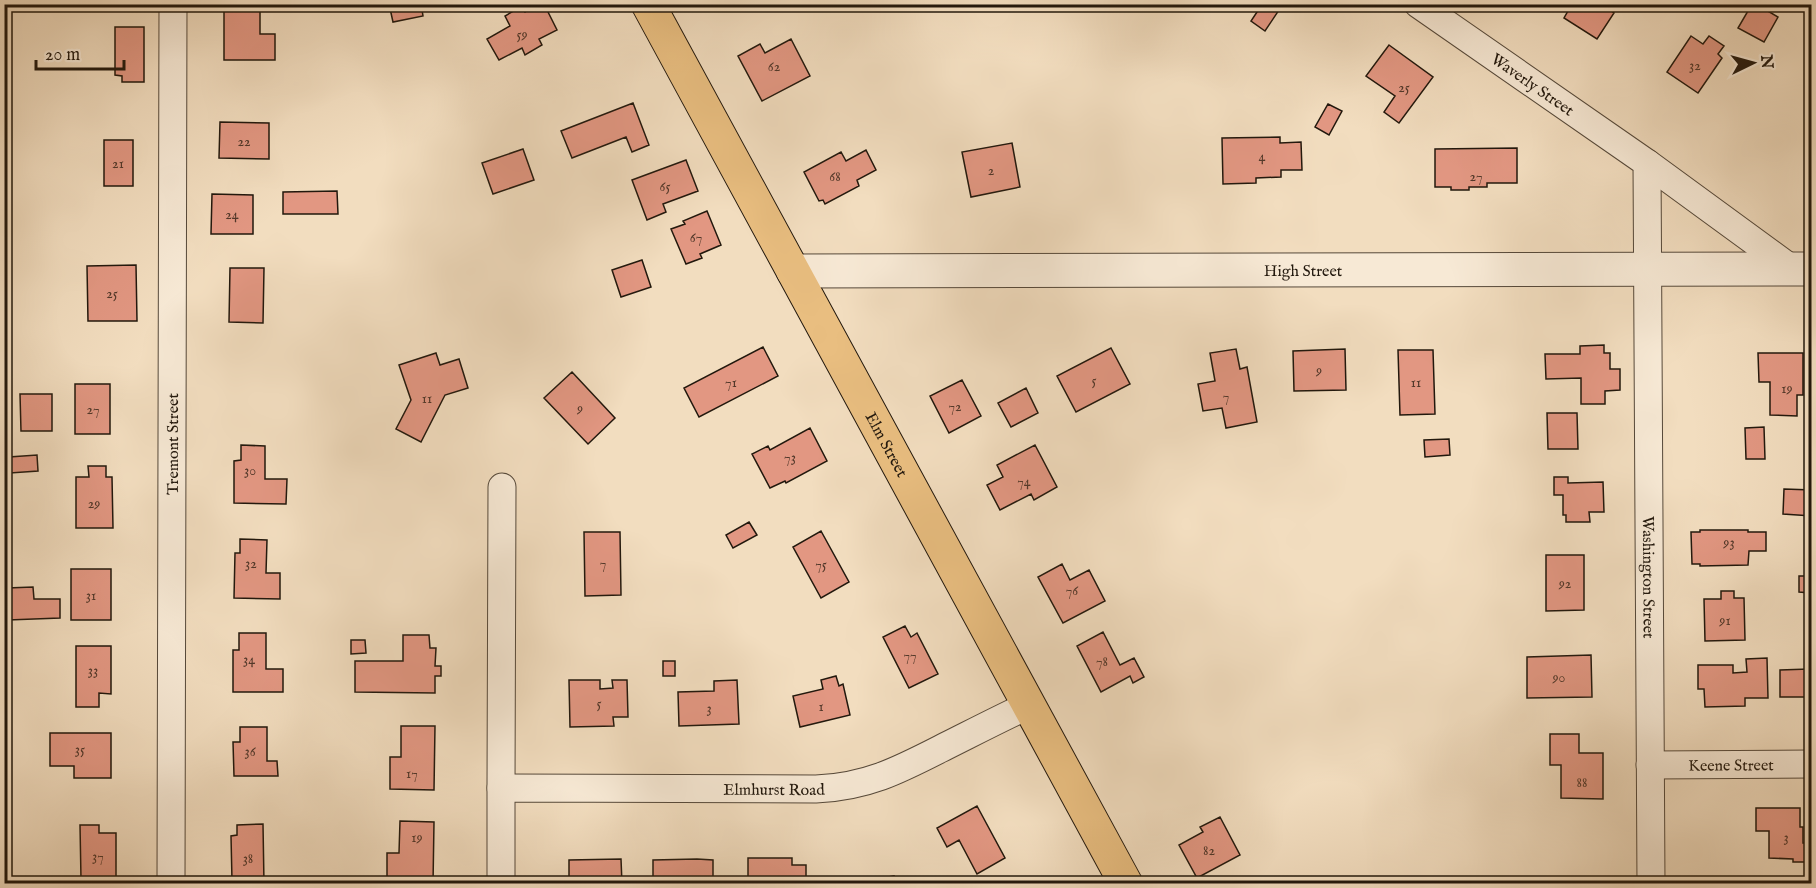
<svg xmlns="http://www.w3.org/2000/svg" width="1816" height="888" font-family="'IM FELL English',serif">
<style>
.building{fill:#e29782;stroke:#22180d;stroke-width:1.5}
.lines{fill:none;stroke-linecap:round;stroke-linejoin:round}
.minor-casing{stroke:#56493a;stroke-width:29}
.tertiary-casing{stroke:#56493a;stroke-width:35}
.primary-casing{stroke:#22180d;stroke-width:35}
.minor{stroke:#f7e9d5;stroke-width:27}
.tertiary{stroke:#f7e9d5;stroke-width:33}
.primary{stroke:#e9be80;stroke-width:33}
.labels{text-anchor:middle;stroke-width:6;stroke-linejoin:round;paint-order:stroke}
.number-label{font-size:14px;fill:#52382a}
.street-label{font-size:16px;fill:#22180d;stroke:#f7e9d5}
</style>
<rect width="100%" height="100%" fill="#f2ddbf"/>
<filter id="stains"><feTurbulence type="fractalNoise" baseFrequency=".00333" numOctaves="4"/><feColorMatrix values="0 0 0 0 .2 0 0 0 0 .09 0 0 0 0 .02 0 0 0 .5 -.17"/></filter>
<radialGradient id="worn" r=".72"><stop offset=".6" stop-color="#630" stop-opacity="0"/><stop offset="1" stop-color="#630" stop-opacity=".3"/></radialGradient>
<!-- building -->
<path class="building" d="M224 4H260V34H275V60H224Z
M389 4H421L423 16 393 22Z
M539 4H544L557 30 539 39 542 45 525 55 522 48 499 60 487 39 510 26 505 16 522 6 525 12Z
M1254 4H1283L1265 31 1251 21 1259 9Z
M1572 4H1601L1614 13 1597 39 1564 18Z
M1752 4H1756L1778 17 1764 42 1738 28Z
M115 27H144V82H122V76L115 75Z
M1691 36 1703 44 1709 36 1724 46 1718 54 1722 58 1698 93 1667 72Z
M791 39 810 76 762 101 738 56 760 44 765 53Z
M1389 45 1433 77 1399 123 1384 112 1395 96 1366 76Z
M633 103 649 145 632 152 626 137 572 158 561 131Z
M1328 104 1342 111 1329 135 1315 127Z
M220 122 269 123V159L219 158Z
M1280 137V143L1301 142 1302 170H1281V177L1256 178V183L1223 184 1222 138Z
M104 140H133V186H104Z
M1012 143 1020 187 971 197 962 152Z
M1517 148V183H1487V187H1469V190H1451V187H1435V149Z
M523 149 534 180 493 194 482 163Z
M866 150 876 170 857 180 859 186 825 204 823 200 819 201 804 172 841 152 846 161Z
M686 160 698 191 663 204 666 212 647 220 632 180Z
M337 191 338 214H283V192Z
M212 194 253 195V234H211Z
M707 211 721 245 700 254 702 258 686 264 671 229 685 224 683 221Z
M642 260 651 287 621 297 612 270Z
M136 265 137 321H88L87 266Z
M230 268H264L263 323 229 322Z
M1604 345V353H1610V369H1620V390L1605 391V404H1581V378L1546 379 1545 354H1580V346Z
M763 347 778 376 699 417 684 388Z
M1111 348 1130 384 1076 412 1057 376Z
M1236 349 1240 369 1247 367 1257 422 1226 428 1222 408 1203 411 1198 384 1215 381 1210 353Z
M1345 349 1346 390 1294 391 1293 351Z
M1398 350H1433L1435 414 1400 415Z
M436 353 440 365 459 359 468 388 445 395 421 442 396 429 411 400 399 365Z
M1758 353H1803V395H1797V416L1770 415V382H1759Z
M572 372 615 418 588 444 544 398Z
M962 380 981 416 949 433 930 396Z
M75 384H110V434H75Z
M1026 388 1038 413 1011 427 998 403Z
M20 394H52V431H21Z
M1547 413H1577L1578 449H1548Z
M1764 427 1765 459H1746L1745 428Z
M810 428 827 461 786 483 785 481 770 488 752 454 768 446 770 450Z
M1449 439 1450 455 1425 457 1424 440Z
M241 445 265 446V479H287L286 504 234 503V461L241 460Z
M1035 445 1057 487 1034 500 1031 494 1000 510 987 485 1003 477 997 465Z
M37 455 38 471 10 473 9 457Z
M88 466H106V477H112L113 528H76V477H89Z
M1554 477H1568V483L1603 482 1604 512H1589L1590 522H1566V515H1563V495H1554Z
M1784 489 1812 490V516L1783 514Z
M749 522 757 535 733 548 726 535Z
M1700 530H1748V532H1766V551H1749L1748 565 1700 566V564H1692L1691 532H1700Z
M821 531 849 582 821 598 793 547Z
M584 532H620L621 595 585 596Z
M240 539 267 540 266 573H280V599L234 598 235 553H240Z
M1546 555H1584V610L1546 611Z
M1062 564 1070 580 1089 570 1105 601 1063 623 1038 577Z
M71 569H111V620H71Z
M1799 576H1810V593L1799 592Z
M33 587 34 599H60V618L8 620 7 588Z
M1721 591H1734V598H1744L1745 640 1705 641 1704 599H1721Z
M905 626 911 637 917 633 938 674 909 688 883 637Z
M1103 632 1120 665 1134 658 1144 677 1133 683 1130 676 1101 692 1077 646Z
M239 633H266V669H283V692H233V650H239Z
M403 635H429L430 648H436L435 666H441V676H435V693L355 692V661H403Z
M351 640H365L366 653 351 654Z
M76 646H111V694L99 693V707H76Z
M1591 655 1592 697 1527 698V657Z
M1767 658 1768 698H1745V706L1705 707 1704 689H1698V665H1733V673L1747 672 1746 659Z
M663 661H675V676H663Z
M1809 669V697H1780V670Z
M836 676 839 686 843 684 850 715 800 727 793 696 823 689 821 680Z
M569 680H600V689L613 688 612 680H627L628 717H613L614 726 570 727Z
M737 680 739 724 679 726 678 692 714 691V681Z
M401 726H435L434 790 390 789V757H401Z
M240 727H267V761H277L278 776H234L233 742H240Z
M50 733H111V778H74V766H50Z
M1550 734H1579V753H1603V799L1561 798V765H1550Z
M977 806 1005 858 977 874 959 840 947 847 937 828Z
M1756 808H1800V827H1803V843H1812V862H1793V859L1769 858V831H1756Z
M1220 817 1240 855 1197 878 1179 845 1203 832 1200 827Z
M400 821 434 822 433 884H387V853H399Z
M263 824 264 884H235V880L232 881 231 836 237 835V825Z
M80 825H99V833H116V878L81 879Z
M748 858H792V865H806V884H748Z
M621 859 622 884H569V860Z
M697 859 713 860V884H653V860Z
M894 876 895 884 856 883Z"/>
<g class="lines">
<!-- minor casing -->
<g class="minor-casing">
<g id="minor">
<path id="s1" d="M1418 4 1647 163 1651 884"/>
<path d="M1647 163 1792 269"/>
<path id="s2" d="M1650 765 1812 764"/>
<path d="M501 788 502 487"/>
<path id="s3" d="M171 884 173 4"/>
<path id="s4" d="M501 884V788L816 789C868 787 901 769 946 746 974 732 1001 718 1029 705"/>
</g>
</g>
<!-- tertiary casing -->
<g class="tertiary-casing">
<g id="tertiary">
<path id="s5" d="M793 271 1812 269"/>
</g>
</g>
<!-- primary casing -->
<g class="primary-casing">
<g id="primary">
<path id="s6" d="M648 4 1126 884"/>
</g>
</g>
<!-- minor -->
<use href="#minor" class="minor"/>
<!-- tertiary -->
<use href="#tertiary" class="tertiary"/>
<!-- primary -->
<use href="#primary" class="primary"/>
</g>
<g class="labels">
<!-- number labels -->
<g class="number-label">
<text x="522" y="39">59</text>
<text x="1695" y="70">32</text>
<text x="774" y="71">62</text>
<text x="1404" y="92">25</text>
<text x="244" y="146">22</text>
<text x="1262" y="161">4</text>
<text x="118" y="168">21</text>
<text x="991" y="175">2</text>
<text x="835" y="181">68</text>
<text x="1476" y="181">27</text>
<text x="665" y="191">65</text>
<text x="232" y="219">24</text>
<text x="696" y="242">67</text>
<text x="112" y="298">25</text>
<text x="1319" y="375">9</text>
<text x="1094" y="385">5</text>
<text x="731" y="387">71</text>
<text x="1416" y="387">11</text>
<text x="1787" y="393">19</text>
<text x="1226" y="401">7</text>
<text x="427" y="403">11</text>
<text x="955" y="411">72</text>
<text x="580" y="413">9</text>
<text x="93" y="414">27</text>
<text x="790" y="462">73</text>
<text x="250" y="475">30</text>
<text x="1024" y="486">74</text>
<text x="94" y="508">29</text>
<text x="1729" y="547">93</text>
<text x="251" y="568">32</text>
<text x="603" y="568">7</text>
<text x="821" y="569">75</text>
<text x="1565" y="588">92</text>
<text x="1072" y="595">76</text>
<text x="91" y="600">31</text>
<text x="1725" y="625">91</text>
<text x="910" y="660">77</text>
<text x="249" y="664">34</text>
<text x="1102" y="666">78</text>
<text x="93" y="675">33</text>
<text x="1559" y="682">90</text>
<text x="599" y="708">5</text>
<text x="821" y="711">1</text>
<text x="709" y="713">3</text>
<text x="80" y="754">35</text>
<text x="250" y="756">36</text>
<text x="412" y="778">17</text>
<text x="1582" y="787">88</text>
<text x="417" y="842">19</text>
<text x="1786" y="842">3</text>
<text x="1209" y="855">82</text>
<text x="98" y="861">37</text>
<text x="248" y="863">38</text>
</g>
<!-- street labels -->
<g class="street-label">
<text dy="6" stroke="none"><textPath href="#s1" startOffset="140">Waverly Street</textPath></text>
<text dy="6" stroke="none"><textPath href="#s5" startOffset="510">High Street</textPath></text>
<text dy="6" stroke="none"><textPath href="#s3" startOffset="440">Tremont Street</textPath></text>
<text dy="6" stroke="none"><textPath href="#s6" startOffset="501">Elm Street</textPath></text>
<text dy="6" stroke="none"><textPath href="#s1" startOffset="693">Washington Street</textPath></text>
<text dy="6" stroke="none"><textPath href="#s2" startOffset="81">Keene Street</textPath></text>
<text dy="6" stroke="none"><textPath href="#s4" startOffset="369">Elmhurst Road</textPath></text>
</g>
</g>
<!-- margin -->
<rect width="1816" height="888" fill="none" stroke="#f2ddbf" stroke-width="24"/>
<rect x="6" y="6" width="1804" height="876" fill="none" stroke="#22180d" stroke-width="3"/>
<rect x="12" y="12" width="1792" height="864" fill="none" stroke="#22180d" stroke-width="1.5"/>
<!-- north arrow -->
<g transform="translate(1753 63) rotate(85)" stroke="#f7e9d5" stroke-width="4.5" paint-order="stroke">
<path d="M0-4.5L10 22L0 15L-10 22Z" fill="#22180d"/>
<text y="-9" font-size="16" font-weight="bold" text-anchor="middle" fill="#22180d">N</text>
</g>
<!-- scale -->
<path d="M36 60v9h88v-9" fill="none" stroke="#22180d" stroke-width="3"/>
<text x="45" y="60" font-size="18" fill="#22180d" stroke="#f7e9d5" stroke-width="4.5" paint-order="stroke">20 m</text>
<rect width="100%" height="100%" filter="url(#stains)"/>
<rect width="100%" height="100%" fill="url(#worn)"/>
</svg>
